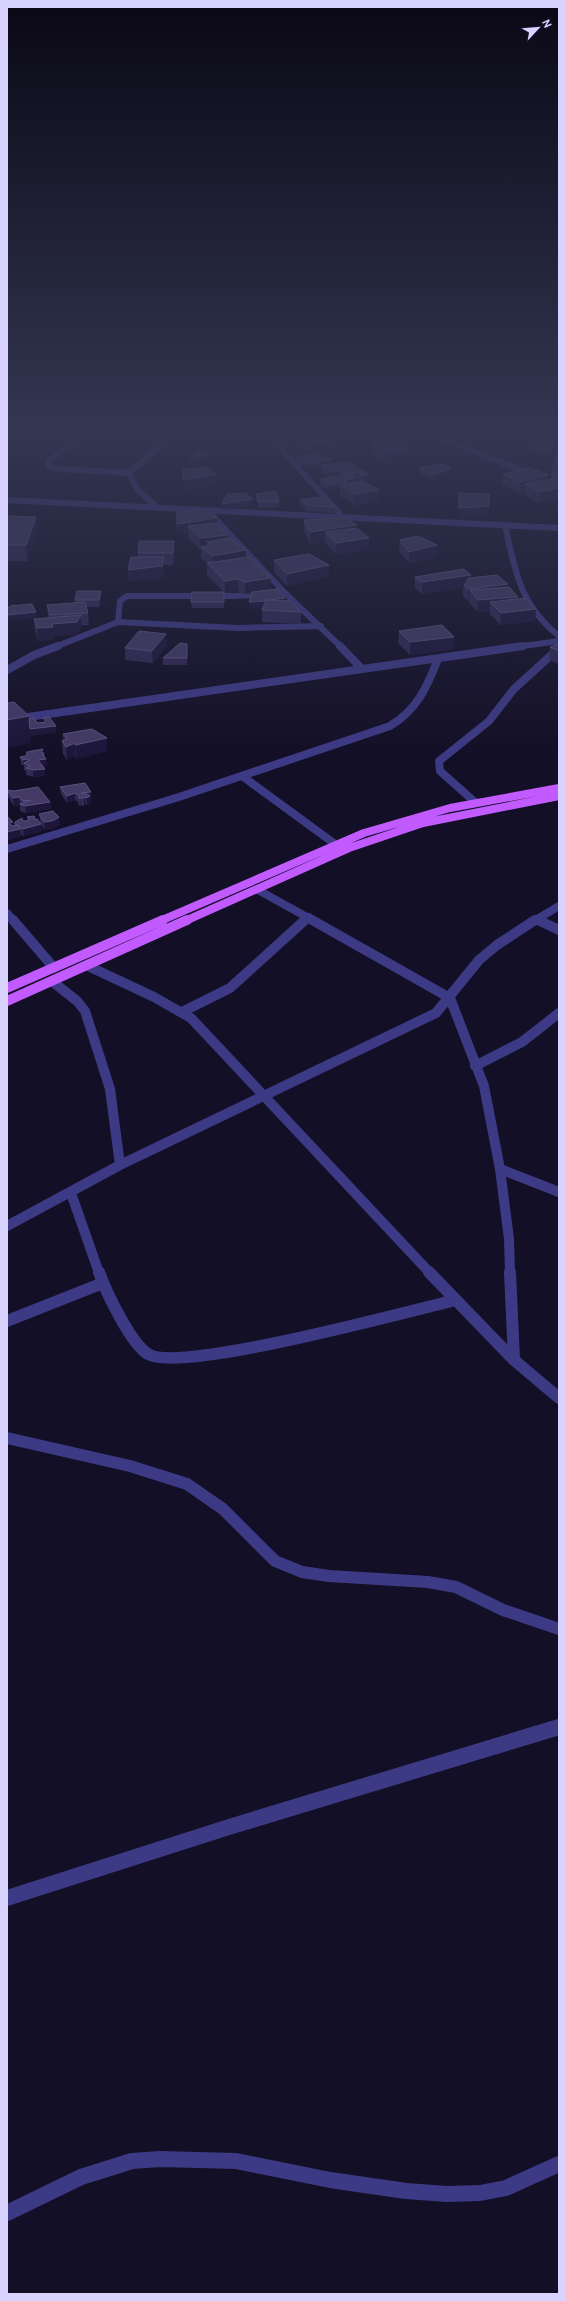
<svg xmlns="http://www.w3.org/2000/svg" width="566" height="2301" font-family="Overpass,sans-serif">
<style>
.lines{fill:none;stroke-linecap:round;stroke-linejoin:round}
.minor-far4{stroke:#3d3a85;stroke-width:6}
.minor-far3{stroke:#3d3a85;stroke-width:8}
.minor-far2{stroke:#3d3a85;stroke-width:10}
.minor-far1{stroke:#3d3a85;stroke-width:12}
.minor{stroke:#3d3a85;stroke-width:16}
.major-far1{stroke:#c25bff;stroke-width:8}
.major{stroke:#c25bff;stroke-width:10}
.wall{fill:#312854}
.shaded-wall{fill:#1d163a}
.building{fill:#433a66;stroke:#5a527e}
</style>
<rect width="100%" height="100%" fill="#130f26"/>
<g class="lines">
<!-- minor-far4 -->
<path class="minor-far4" d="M82 433 49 461 48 466 59 469 129 473
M267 433 339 513
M429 433 533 475
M559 453 554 473 559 486
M7 500C191 511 375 518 559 528
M158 508 136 488 129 473 176 433
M209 512 285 593 341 647
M505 525C515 571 520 605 559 636
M118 622 238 628 321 626
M55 647 118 622 120 601 127 596H233L285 593
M516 647 559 641"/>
<!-- minor-far3 -->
<path class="minor-far3" d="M340 646 361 668
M7 670 34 655 58 646
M7 720 523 646
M242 776 335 844
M476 803 440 771 439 761 489 721 514 689 559 648
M7 849 179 797 390 726C417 710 427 687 438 659
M258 890 314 921
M7 913 14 921
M537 920 540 921
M304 921 309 917
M534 921 559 906"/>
<!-- minor-far2 -->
<path class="minor-far2" d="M13 920 54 968
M312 920 450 998 484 1086 500 1169 509 1239 510 1273
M538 920 559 930
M88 966 154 997 191 1018 430 1273
M53 982 77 1001 85 1011 110 1089 120 1165
M182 1012 230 988 305 920
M475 1066 522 1042 559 1013
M500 1169 559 1192
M71 1193 99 1273
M7 1226 120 1165 436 1013 479 960 497 945 535 920"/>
<!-- minor-far1 -->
<path class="minor-far1" d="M99 1272C106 1292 131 1344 148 1354 179 1374 409 1311 456 1300
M429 1272 514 1360
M510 1272 514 1360 559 1398
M7 1321 103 1283
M7 1438 130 1466 187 1484 223 1509 275 1561 302 1572 329 1576 428 1582 456 1587 503 1610 559 1629"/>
<!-- minor -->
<path class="minor" d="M7 1898 229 1827 559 1727
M7 2213 81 2177 132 2161 160 2159 236 2161 330 2180 406 2191 447 2194 480 2193 506 2188 559 2164"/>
<!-- major-far1 -->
<path class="major-far1" d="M160 921 364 833 450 808 559 788
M185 921 349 848 423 823 559 796"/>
<!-- major -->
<path class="major" d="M7 988 163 920
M7 1001 187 920"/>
</g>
<!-- wall -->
<path class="wall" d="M270 433H304V434L277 437Z
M522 433H558L552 439 522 435Z
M299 435 340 439V450L312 454 299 446Z
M370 443 410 449 409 459 386 464 370 454Z
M529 443 557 448 550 456 541 457 536 453 531 454 529 448Z
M297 457 332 460V464L356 468 369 474V480L362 481 357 478 355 479V483L379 490V501L355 505 340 496V488L328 490 320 485V479L340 476V475L332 477 321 472V467L309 469 297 463Z
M420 468 450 473 432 480 420 474Z
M503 474 548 475 547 480 539 503 525 495V492L521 493 502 485Z
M256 494 279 502V507L259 508 256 500Z
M300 500 335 507V513L307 511 300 506Z
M559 504V511L557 510V505Z
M176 513 217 524 228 535V538L246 558 271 578V590L301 612V624L262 622V610L263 607 249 609V602L252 593 245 594 238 591 225 593 224 592V608H192L191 602 224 592 207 575V563L201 558V549L200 550 188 537V534L178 535 176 524Z
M7 516 36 517 38 532 27 561H7Z
M304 520 356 528 369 550 336 554 325 543V541L310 544 304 531Z
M400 540 437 557 409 563 399 551Z
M174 541V552L173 565H164V569L162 578 128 581V570L138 557V553Z
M274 560 329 565 328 576 287 586 274 572Z
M415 577 471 578 508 584V587L518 599 536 609 535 621 500 625 490 614V611L477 612 469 602V601H468L463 596V588L422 594 415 588Z
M101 591V597L100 607H86L88 613 89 625H81V627L78 634 54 636V639L38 641 35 631 34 619 48 618 47 605 75 603V600Z
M399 631 454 637 453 649 410 655 398 643Z
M187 644V665H163V658Z
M559 644V664L549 660 550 647Z
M167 646 153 663 125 660V648Z
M63 734 107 751 76 759 75 756 67 760 63 754 62 741 63 740Z
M43 753H44L47 766H43L45 769V776L33 777 26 775V771L24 770V766L21 764 20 757Z
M60 787 91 799V804L87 805 85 803 84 806 78 805V802L75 800 67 803 61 794Z
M7 790 50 802 51 809 26 813 20 811V805L14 806 8 797Z
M39 814 60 825 53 828 44 830 41 824 42 831 24 836 20 834 21 836 7 840V817L13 822V826L15 825V822L26 821 28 820 27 817 35 819 41 824 40 821Z"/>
<!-- shaded-wall -->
<path class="shaded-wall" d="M277 433H304V434L277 437Z
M552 433H558L552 439Z
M340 439V450L312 454V443Z
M557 443V448L550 456 541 457 542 452Z
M410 449 409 459 386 464V454Z
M208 455V461L189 465V459Z
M332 460V465L321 466V467L309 469V464Z
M356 466V472L340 471V475L332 477V471Z
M451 468 450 473 432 480V475Z
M358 473 357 478 355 479V484L340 485V488L328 490V485L344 480 347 475Z
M217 474V485L183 490V480Z
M369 474V480L362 481 363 475Z
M548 475 547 486 525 484V492L521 493V482Z
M559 488V499L539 503 540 492Z
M379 490V501L355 505V494Z
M253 499V505L222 510V504Z
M489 506V517L459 519V508Z
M36 517 38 532 27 561 26 545Z
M217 518V530L188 526V534L178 535V524Z
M357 525 356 536 325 532V541L310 544V532Z
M228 535V546L212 545 207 542 208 549 201 547V549L200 550V538Z
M369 538V550L336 554V543Z
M174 541V552L173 565V553Z
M437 545V557L409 563V552Z
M246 550V561L213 567 212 556Z
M164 557V569L162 578 128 581V570Z
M329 565 328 576 287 586V574Z
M471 575 470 587 464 585 463 588 422 594V582Z
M271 578V590L245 594V582Z
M238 579V591L225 593V581Z
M508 584 507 596 470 590 469 601H468L469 589Z
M101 591V597L100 607 99 600Z
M518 597 517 609 490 602V611L477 612 478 600Z
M285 598V605L249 609V602Z
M536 609 535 621 500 625 501 613Z
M36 612V618L7 621V615Z
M81 615V627L78 634 54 636V639L38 641 37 628Z
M166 634 167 646 153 663 152 651Z
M454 637 453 649 410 655V642Z
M29 716 30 729 56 726V733L31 736V743L7 748V720Z
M107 738V751L76 759 75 745Z
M75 743V756L67 760 66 747Z
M43 749V754L44 753 45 759H46L47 766 38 767V760Z
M28 759 29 766 24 763 23 760Z
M45 769V776L33 777V770Z
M91 792V804L87 805 86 798 85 796V803L84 806V798L81 793Z
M75 793V800L67 803V796Z
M19 797 20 804 14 806 13 798Z
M50 802 51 809 26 813 25 806Z
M59 817 60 825 53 828 44 830V822Z
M13 822V830L9 823Z
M41 824 42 831 24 836 23 829Z
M20 829 21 836 7 840V832Z"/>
<!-- building -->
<path class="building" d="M318 433H329L340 439 312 443 299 435Z
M392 440 410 449 386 454 370 443Z
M539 441 557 443 551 451 542 452 537 448H531L529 443Z
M198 450 207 451 208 455 189 459Z
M320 453 332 460 309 464 297 457Z
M346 461 356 466 332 471 321 466Z
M444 464 451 468 432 475 420 468Z
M206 467 217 474 183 480 182 470Z
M357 468 369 474 363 475 358 473 347 475 340 471Z
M529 468 548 475 521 482 503 474Z
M350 474 355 478 344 480 347 482 328 485 320 479Z
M556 478 559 480V488L540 492 525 484Z
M363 481 379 490 355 494 340 485Z
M276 491 279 502H259L256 494Z
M245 493 253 499 222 504 227 494Z
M459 493 489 494V506L459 508Z
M323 497 335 507 307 505 300 500Z
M205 509 217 518 178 524 176 513Z
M7 516 36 517 26 545H7Z
M346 518 357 525 310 532 304 520Z
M216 523 228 535 200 538 188 526Z
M357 528 369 538 336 543 325 532Z
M418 536 437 545 409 552 400 540Z
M229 538 246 550 212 556 201 547 212 545 207 542Z
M139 541H174L173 553H138Z
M309 554 329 565 287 574 274 560Z
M131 557H164L162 566 128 570Z
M249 557 271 578 245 582 238 579 225 581 207 563Z
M464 569 471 575 422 582 415 577Z
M497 575 508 584 469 589 464 585 469 578Z
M509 587 518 597 478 600 470 590Z
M277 589 285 598 271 600H266L265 601 249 602 252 592Z
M77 591H101L99 600H75Z
M192 592H224V602H191Z
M525 598 536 609 501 613 490 602Z
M266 600 290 601 301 612 262 610Z
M85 602 88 613 50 615 47 605Z
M32 604 36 612 7 615V609L10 606Z
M81 615 77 622 52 624 53 627 37 628 34 619Z
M442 625 454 637 410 642 399 631Z
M139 631 166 634 152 651 125 648Z
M180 643 187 644V658H163Z
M559 644V651L550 647Z
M14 702 29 716 7 720V703Z
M49 717 56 726 30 729 29 719 33 718 38 723 46 722 43 718Z
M92 729 107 738 75 745V743L66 747 62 741 67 739 63 734Z
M43 749 41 753H44L43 755 46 759 38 760 45 769 33 770 26 768 30 766 24 763 29 760 28 759 23 760 20 757 26 756 27 752Z
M85 783 91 792 81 793 87 794 90 796 86 798 85 796 84 798H78L80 796 75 793 67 796 60 787Z
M38 787 50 802 25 806 20 804 31 800 23 801 19 797 13 798 7 790 14 791Z
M53 811 59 817 52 821 44 822 39 814Z
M34 816 35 817 33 819H37L41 824 23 829 15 824V822L22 818 23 821H26L30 818 27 817Z
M7 817H8L13 822 9 823 12 826 18 825 20 829 7 832Z"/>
<!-- sky -->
<linearGradient id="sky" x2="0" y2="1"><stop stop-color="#0a0815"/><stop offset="0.57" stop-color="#333752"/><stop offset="1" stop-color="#333752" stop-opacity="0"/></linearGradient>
<rect width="566" height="755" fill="url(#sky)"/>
<!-- border -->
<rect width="566" height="2301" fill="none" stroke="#d9d4ff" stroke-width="16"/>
<!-- north arrow -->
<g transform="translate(538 28) rotate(64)" stroke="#130f26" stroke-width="3" paint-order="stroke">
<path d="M0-3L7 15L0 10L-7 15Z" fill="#d9d4ff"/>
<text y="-6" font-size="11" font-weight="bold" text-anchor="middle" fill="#d9d4ff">N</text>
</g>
</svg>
